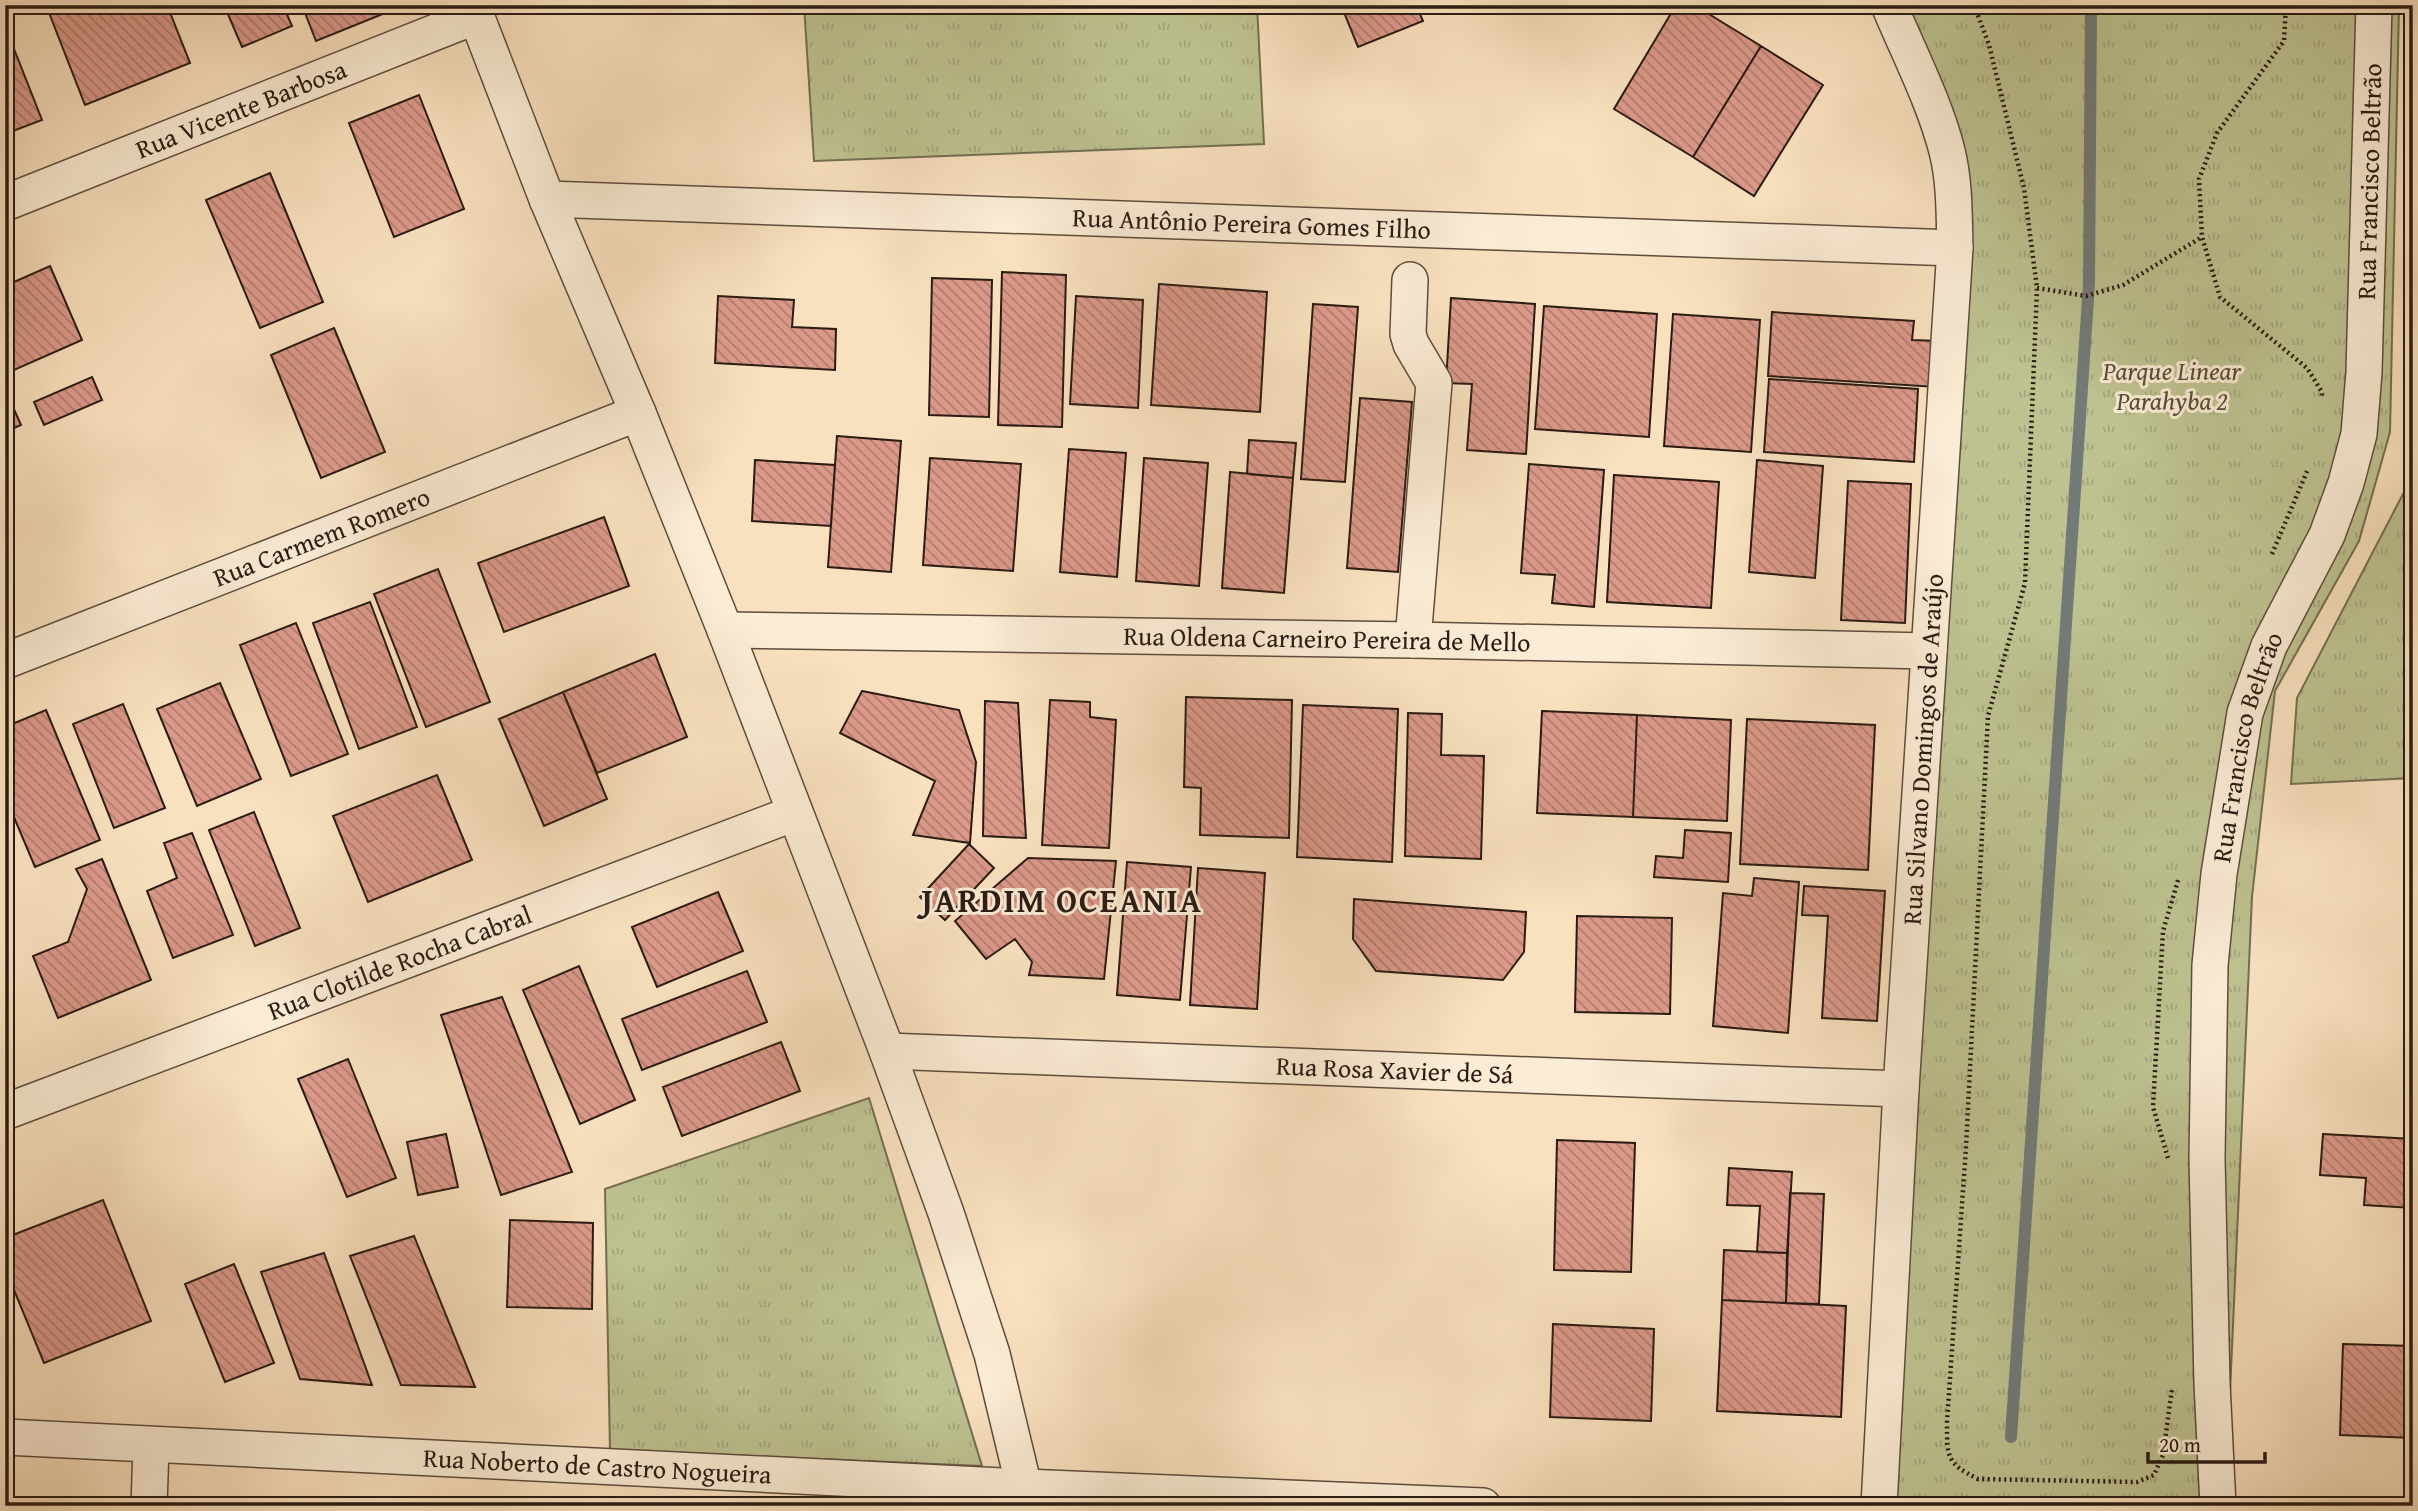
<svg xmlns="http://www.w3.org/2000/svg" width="2418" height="1511" font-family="'Gentium Book Plus',serif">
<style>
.grass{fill:url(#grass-tufts);stroke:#746e52;stroke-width:2}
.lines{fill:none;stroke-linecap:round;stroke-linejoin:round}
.stream{stroke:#737b79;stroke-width:12}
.building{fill:url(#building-back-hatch);stroke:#2a1b13;stroke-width:2}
.street-casing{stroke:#5e4c3e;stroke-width:38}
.path{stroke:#2a1b13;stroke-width:4.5;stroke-dasharray:2 3.5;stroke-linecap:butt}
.street{stroke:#fbecd5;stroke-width:35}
.labels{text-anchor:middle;stroke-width:6;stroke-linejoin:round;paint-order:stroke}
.street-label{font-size:26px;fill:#2a1b13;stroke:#fbecd5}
.park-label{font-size:26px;font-style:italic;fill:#564d39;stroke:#fbecd5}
.district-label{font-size:33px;font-weight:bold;letter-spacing:2px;fill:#2a1b13;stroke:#fbecd5}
</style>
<defs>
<pattern id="grass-tufts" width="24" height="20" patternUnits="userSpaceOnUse" patternTransform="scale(1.75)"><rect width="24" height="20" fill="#bec291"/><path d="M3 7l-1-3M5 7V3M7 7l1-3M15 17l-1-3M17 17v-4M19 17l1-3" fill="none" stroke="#a3a67c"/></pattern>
<pattern id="building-back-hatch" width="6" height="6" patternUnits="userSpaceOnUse" patternTransform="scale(1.75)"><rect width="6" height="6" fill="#dc998a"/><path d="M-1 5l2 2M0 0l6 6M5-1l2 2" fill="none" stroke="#b37c70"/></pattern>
</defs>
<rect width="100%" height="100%" fill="#f9e1bf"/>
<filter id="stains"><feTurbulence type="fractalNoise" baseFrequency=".00286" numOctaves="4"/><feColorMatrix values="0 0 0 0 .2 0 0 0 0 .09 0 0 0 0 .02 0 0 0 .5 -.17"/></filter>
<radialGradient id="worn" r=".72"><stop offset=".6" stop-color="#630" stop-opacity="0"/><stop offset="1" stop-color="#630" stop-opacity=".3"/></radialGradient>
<!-- grass -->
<path class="grass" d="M804 5H1257L1264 144 814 161Z
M1895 5H2399L2390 432 2359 541 2275 691 2252 897 2225 1506H1886L1960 258Z
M2413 346V778L2291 784 2297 698 2404 492Z
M869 1098 982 1466 610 1450 605 1189Z"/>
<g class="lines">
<!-- stream -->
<path class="stream" d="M2011 1437 2089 284 2091 5"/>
</g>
<!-- building -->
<path class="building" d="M46 5H167L190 63 85 105Z
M224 5H283L292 26 242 47Z
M302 5H405L316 41Z
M1341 5H1416L1423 21 1358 47Z
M1676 5H1694L1761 46 1693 157 1614 109Z
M5 26 42 120 5 134Z
M1761 46 1823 85 1754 196 1693 157Z
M419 95 464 209 394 237 349 123Z
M270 173 323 302 260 328 206 200Z
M50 266 82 340 14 370 5 350V286Z
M1002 272 1066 275 1062 427 998 425Z
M932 278 992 280 989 417 929 415Z
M1159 284 1267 292 1260 412 1151 405Z
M718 296 794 300 792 327 836 329 835 370 715 363Z
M1076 296 1143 300 1138 408 1070 404Z
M1451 298 1535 304 1526 454 1467 450 1472 384 1446 383Z
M1313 304 1358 307 1345 482 1301 479Z
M1544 306 1657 314 1649 437 1535 429Z
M1772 312 1914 321 1912 340 1938 341 1936 387 1768 376Z
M1673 314 1760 320 1751 452 1664 446Z
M334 328 385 452 321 478 271 355Z
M92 377 102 400 44 425 34 402Z
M1769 379 1918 389 1914 462 1764 452Z
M5 389 21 425 5 432Z
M1360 398 1412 402 1398 572 1347 568Z
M837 436 901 441 891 572 828 567Z
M1249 440 1296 443 1293 478 1247 474Z
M1069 449 1126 453 1117 577 1060 572Z
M930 458 1021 464 1013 571 923 565Z
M1144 458 1208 463 1199 586 1136 581Z
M755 460 835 465 831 526 752 521Z
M1757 460 1823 466 1815 578 1749 572Z
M1529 464 1604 470 1594 607 1552 603 1555 575 1521 573Z
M1230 472 1293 478 1284 593 1222 588Z
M1614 475 1719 482 1711 608 1607 602Z
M1848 481 1911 484 1905 623 1841 620Z
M604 517 629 586 504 632 478 563Z
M438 569 490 702 426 727 374 594Z
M370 602 417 727 359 749 313 623Z
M296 623 348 754 291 776 240 645Z
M655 654 687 737 597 773 563 692Z
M220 683 261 779 197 806 157 709Z
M862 691 959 710 976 762 970 843 913 835 935 781 840 733Z
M563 692 607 799 544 826 499 719Z
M1186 697 1292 700 1289 838 1200 835 1201 788 1184 787Z
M1050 700 1090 702V717L1116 720 1109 848 1042 845Z
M985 701 1018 703 1026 838 983 836Z
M123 704 165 808 114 828 73 724Z
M1303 705 1398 709 1392 862 1297 857Z
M46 710 100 840 35 867 5 796V727Z
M1542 711 1637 715 1633 817 1537 813Z
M1408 713 1442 714 1441 755 1484 756 1481 859 1405 856Z
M1637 715 1731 720 1727 821 1633 817Z
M1747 719 1875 725 1868 870 1740 864Z
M437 775 472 860 368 902 333 816Z
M254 812 300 928 255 946 209 830Z
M1685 830 1731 833 1728 882 1654 877 1656 856 1683 858Z
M192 833 233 935 173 958 147 891 177 878 164 843Z
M969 844 994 868 945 920 920 897Z
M1028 858 1116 861 1104 979 1029 975 1032 962 1015 939 986 959 955 921Z
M102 859 151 980 58 1018 33 956 68 942 87 889 76 869Z
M1127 862 1191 867 1180 1000 1117 995Z
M1198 868 1265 873 1257 1009 1190 1005Z
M1754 878 1799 882 1788 1033 1713 1026 1723 893 1752 896Z
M1804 886 1885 891 1877 1021 1822 1018 1828 916 1802 915Z
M718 892 743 951 657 987 632 927Z
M1354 899 1526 912 1524 952 1503 980 1376 971 1353 939Z
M1577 916 1672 918 1670 1014 1575 1012Z
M579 966 635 1100 580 1124 523 990Z
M747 971 767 1022 642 1070 622 1019Z
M502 997 572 1172 501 1195 441 1015Z
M781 1042 800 1091 682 1136 663 1087Z
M348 1059 396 1178 347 1197 298 1079Z
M446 1134 458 1187 418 1195 407 1142Z
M2323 1134 2413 1139V1208L2364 1205 2366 1178 2320 1175Z
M1557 1140 1635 1143 1631 1272 1554 1270Z
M1729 1168 1792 1172 1787 1253 1757 1252 1760 1206 1727 1205Z
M1790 1193 1824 1194 1819 1304 1786 1303Z
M103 1200 151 1321 44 1363 5 1268V1238Z
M510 1220 593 1223 592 1309 507 1307Z
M414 1236 475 1387 401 1385 350 1256Z
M1724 1250 1787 1253 1786 1303 1722 1300Z
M324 1253 372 1385 300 1379 261 1272Z
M234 1264 274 1363 225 1382 185 1284Z
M1722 1300 1846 1306 1841 1417 1717 1411Z
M1553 1324 1654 1329 1651 1421 1550 1417Z
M2343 1344 2413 1346V1438L2340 1435Z"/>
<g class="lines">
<!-- street casing -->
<g class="street-casing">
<g id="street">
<path d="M472 5 547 199 638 413 725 630 887 1051 946 1213 992 1354 1024 1487 1023 1506"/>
<path id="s1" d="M547 199 1955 248"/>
<path id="s2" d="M5 203 476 16"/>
<path d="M1410 280 1408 334 1411 344 1434 383 1413 640"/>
<path id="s3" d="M725 630 1413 640 1929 651"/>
<path id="s4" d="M5 661 638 413"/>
<path id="s5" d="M887 1051 1901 1089"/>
<path id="s6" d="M5 1112 795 813"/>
<path id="s7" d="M5 1437 1024 1487 1483 1506"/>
<path d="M149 1506 151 1446"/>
<path id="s8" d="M1879 1506 1901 1089 1955 248C1954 216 1955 183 1947 151 1935 103 1908 51 1889 5"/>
<path id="s9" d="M2218 1506 2212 1384 2207 1158 2210 965 2219 874 2245 713 2269 646 2327 535 2346 483 2359 434 2364 372 2374 5"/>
</g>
</g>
<!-- path -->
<path class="path" d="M1974 5 1989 45 2024 188 2037 288 2025 583 1988 716 1966 1147 1947 1422C1947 1457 1946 1463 1978 1479L2137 1482 2154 1475 2163 1455 2172 1389
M2286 5 2284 41 2217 133 2199 179 2202 237 2220 297 2307 368 2322 392V396
M2037 288 2086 296 2123 285 2202 237
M2272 554 2308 469
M2168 1158 2153 1107 2163 931 2179 877"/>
<!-- street -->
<use href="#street" class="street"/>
</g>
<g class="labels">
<!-- street labels -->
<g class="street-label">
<text dy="9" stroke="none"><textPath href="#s2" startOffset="254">Rua Vicente Barbosa</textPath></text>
<text dy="9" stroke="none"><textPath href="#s9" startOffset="1351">Rua Francisco Beltrão</textPath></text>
<text dy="9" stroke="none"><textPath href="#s1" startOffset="705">Rua Antônio Pereira Gomes Filho</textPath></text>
<text dy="9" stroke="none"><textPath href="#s4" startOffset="340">Rua Carmem Romero</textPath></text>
<text dy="9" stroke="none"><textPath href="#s3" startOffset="602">Rua Oldena Carneiro Pereira de Mello</textPath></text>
<text dy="9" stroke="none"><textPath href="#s9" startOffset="763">Rua Francisco Beltrão</textPath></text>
<text dy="9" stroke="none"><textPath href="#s8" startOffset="758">Rua Silvano Domingos de Araújo</textPath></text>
<text dy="9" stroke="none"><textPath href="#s6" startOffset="422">Rua Clotilde Rocha Cabral</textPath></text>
<text dy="9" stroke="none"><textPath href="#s5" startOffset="508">Rua Rosa Xavier de Sá</textPath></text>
<text dy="9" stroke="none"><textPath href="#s7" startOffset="593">Rua Noberto de Castro Nogueira</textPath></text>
</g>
<!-- park labels -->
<g class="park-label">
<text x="2172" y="380">Parque Linear<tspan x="2172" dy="30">Parahyba 2</tspan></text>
</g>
<!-- district labels -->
<g class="district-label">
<text x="1062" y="912">JARDIM OCEANIA</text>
</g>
</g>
<!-- margin -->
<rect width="2418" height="1511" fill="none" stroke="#f9e1bf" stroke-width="28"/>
<rect x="7" y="7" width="2404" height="1497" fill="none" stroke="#2a1b13" stroke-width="3.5"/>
<rect x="14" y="14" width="2390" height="1483" fill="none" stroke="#2a1b13" stroke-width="2"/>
<!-- scale -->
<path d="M2148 1452v10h117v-10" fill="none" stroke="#2a1b13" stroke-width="3.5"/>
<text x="2159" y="1452" font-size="21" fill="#2a1b13" stroke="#fbecd5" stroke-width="5" paint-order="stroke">20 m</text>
<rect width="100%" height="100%" filter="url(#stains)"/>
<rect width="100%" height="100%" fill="url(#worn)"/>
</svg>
